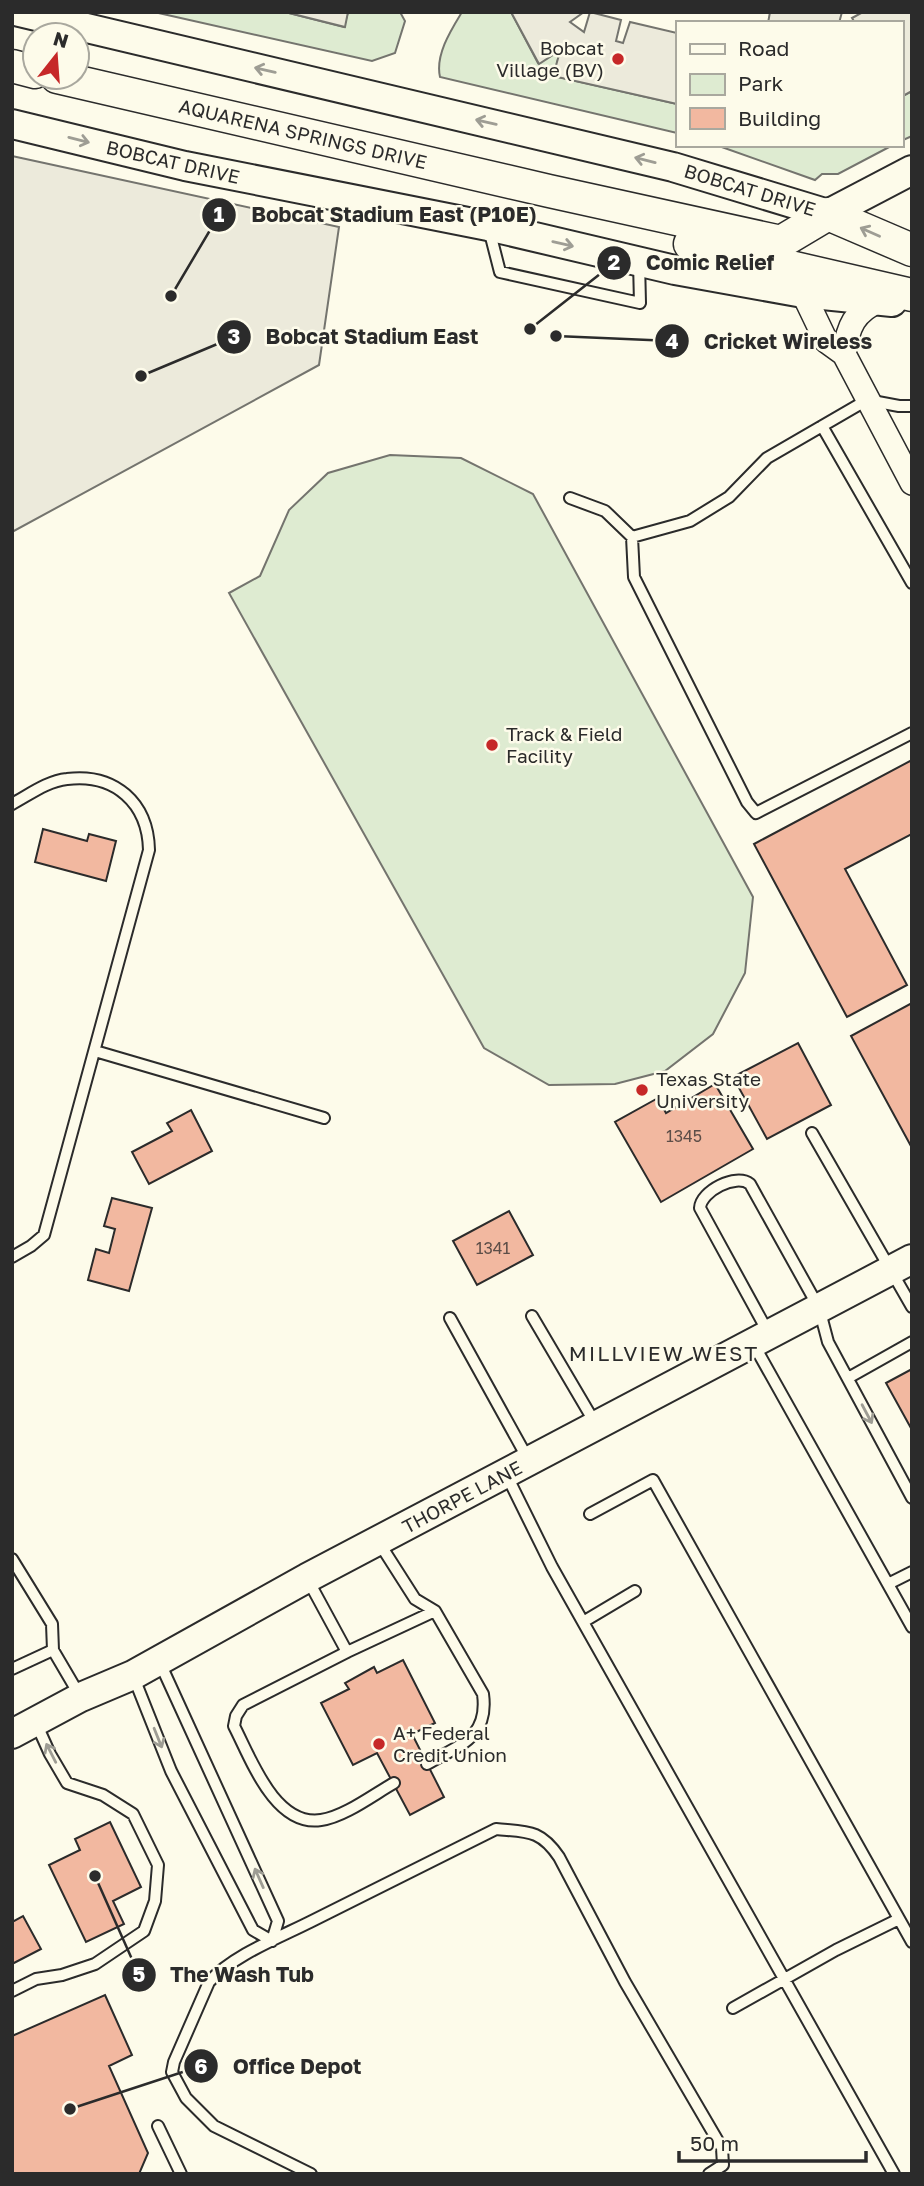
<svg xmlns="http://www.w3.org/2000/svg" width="924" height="2186" font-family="'Golos Text',sans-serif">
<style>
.green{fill:#deebd1;stroke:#74746e;stroke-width:2}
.parking{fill:#eceadb;stroke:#74746e;stroke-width:2}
.building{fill:#f2b8a0;stroke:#2b2b2b;stroke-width:2}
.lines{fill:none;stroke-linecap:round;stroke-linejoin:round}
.service-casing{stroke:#2b2b2b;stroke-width:14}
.minor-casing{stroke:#2b2b2b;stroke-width:26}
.tertiary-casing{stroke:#2b2b2b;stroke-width:32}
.secondary-casing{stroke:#2b2b2b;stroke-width:35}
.service{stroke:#fdfbea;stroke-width:10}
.minor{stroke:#fdfbea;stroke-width:23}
.tertiary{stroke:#fdfbea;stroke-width:28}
.secondary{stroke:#fdfbea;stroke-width:32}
.oneway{stroke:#9e9d94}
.poi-dot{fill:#c62828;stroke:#fdfbea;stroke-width:2.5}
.labels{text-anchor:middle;stroke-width:5;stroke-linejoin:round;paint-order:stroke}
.number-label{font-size:16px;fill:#5d4e48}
.poi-label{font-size:19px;fill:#2b2b2b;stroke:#fdfbea;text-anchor:start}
.street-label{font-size:19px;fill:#2b2b2b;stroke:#fdfbea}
.neighbourhood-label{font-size:21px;letter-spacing:2px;fill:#2b2b2b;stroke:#fdfbea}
.leader{fill:none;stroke:#2b2b2b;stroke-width:2.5}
.callout-dot{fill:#2b2b2b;stroke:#fdfbea;stroke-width:2.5}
.mark-label{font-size:21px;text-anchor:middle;font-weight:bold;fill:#fff}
.callout-label{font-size:21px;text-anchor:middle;font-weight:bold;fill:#2b2b2b;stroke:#fdfbea;stroke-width:5;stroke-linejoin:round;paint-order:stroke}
</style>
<rect width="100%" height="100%" fill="#fdfbea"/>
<!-- green -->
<path class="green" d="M154 12H285L344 27 348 12H400L405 21 395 53 372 61Z
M462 12H511L538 63 556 52 559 55 554 76 677 104V133L440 77C435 55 451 30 462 12Z
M912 91V136L901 141V97Z
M716 145H893L838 174H822L815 180Z
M390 455 461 458 533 494 753 897 745 973 713 1034 665 1071 615 1084 549 1085 484 1048 229 593 260 576 289 510 328 473Z"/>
<!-- parking -->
<path class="parking" d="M285 12H348L345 27Z
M511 12H584L570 22 584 32 590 12 621 20 616 41 623 43 630 22 677 33V104L553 76 559 55 556 53 539 64Z
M770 12H842L839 23H768Z
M863 12H912V91L901 97V23H855L852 18Z
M12 156 339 227 319 365 12 532Z"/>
<!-- building -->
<path class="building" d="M912 760V834L845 869 907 985 847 1017 754 844Z
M43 829 87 841 89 834 116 841 106 881 35 862Z
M912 1003V1148L851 1036Z
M798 1043 831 1105 767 1139 733 1077Z
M715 1084 753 1149 661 1202 615 1122 658 1098 666 1113Z
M191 1110 212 1151 149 1184 132 1152 172 1131 167 1123Z
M112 1198 152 1208 129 1291 88 1280 96 1249 109 1253 115 1229 104 1226Z
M509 1211 533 1255 477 1285 453 1241Z
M912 1369V1430L886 1383Z
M403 1660 435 1723 412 1734 444 1797 410 1815 377 1753 353 1765 321 1703 349 1689 345 1683 374 1667 377 1673Z
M110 1822 141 1887 113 1901 124 1924 86 1942 49 1865 80 1850 75 1839Z
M23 1916 41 1949 12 1964V1922Z
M105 1995 132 2055 109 2066 148 2153 139 2174H12V2036Z"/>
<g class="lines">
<!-- service casing -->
<g class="service-casing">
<path id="service" d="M489 229 500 272 640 303 639 262
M822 426 912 583
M570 498 605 511 632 537 690 521 729 497 767 458 867 400 899 406H912
M632 537 634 577 747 802 756 813 912 733
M12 804C29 795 47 781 67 779 115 773 148 803 149 850L44 1235 31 1246 12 1257
M95 1051 324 1118
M812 1133 912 1307
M532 1316 595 1423
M450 1318 528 1459
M769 1334 700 1208C701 1191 736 1173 750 1184L819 1308 828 1342 912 1498
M754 1345 912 1627
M848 1378 912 1342
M507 1476 552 1567 894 2174
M590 1514 653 1480 912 1942
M378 1541 415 1599 435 1611 483 1694C489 1738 459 1745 427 1764
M12 1559 52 1624 53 1650
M308 1580 347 1652
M888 1584 912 1572
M583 1622 635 1591
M160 1663 278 1921 272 1941
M12 1669 53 1650 80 1696
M134 1678 171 1771 253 1930 272 1941
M394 1783C373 1795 344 1817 321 1820 275 1827 251 1759 234 1726L236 1716 243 1705 347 1652 435 1611
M12 1991 36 1979 62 1975 95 1964 144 1931 155 1901 158 1865 133 1814 103 1795 67 1783 50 1754 36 1723
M733 2008 836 1950 899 1919
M158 2126 181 2174
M311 2174 214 2126 186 2098 172 2072 174 2062 209 1982C232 1956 278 1938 310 1922 372 1891 434 1860 496 1829 527 1832 540 1829 559 1857L625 1982 722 2148 723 2165 709 2174"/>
</g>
<!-- minor casing -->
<g class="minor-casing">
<path id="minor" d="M803 293 826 341 844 354 912 483
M844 354C848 326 854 312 880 300"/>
</g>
<!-- tertiary casing -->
<g class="tertiary-casing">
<path id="tertiary" d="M19 12 673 167 828 214 912 170
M12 124 185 166 488 226 675 270 803 293 892 302
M12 1734 81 1697 133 1675 307 1578 912 1259"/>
</g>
<!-- secondary casing -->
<g class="secondary-casing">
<path id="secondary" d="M12 66 35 72
M57 77 549 191 781 242 828 214 912 250
M690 244 912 295"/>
</g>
<!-- service -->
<use href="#service" class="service"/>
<!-- minor -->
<use href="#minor" class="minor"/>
<!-- tertiary -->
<use href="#tertiary" class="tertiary"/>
<!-- secondary -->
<use href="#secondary" class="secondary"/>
</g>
<!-- one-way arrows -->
<defs><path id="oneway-shaft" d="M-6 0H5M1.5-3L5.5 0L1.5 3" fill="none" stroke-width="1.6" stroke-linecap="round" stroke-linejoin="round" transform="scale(1.75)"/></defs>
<g class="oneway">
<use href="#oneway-shaft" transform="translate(265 70) rotate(-167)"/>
<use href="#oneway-shaft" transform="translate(486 122) rotate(-167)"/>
<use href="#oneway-shaft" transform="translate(79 140) rotate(14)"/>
<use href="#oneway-shaft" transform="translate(645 160) rotate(-166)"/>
<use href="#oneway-shaft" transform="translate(870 232) rotate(-156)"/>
<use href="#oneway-shaft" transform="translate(563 244) rotate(13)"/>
<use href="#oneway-shaft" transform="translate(867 1414) rotate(62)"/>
<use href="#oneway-shaft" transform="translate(158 1738) rotate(68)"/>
<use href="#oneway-shaft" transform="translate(51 1753) rotate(-117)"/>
<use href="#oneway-shaft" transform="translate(259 1878) rotate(-114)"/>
</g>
<!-- markers -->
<g class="poi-dot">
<circle cx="618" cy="59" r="7"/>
<circle cx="492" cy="745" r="7"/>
<circle cx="642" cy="1090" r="7"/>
<circle cx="379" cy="1744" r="7"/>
</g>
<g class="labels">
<!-- number labels -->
<g class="number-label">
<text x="684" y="1142">1345</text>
<text x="493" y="1254">1341</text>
</g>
<!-- poi labels -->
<g class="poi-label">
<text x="604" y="55" text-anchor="end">Bobcat<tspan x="604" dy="22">Village (BV)</tspan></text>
<text x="506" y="741">Track &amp; Field<tspan x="506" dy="22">Facility</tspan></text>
<text x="656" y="1086">Texas State<tspan x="656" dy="22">University</tspan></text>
<text x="393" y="1740">A+ Federal<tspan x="393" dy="22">Credit Union</tspan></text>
</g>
<!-- street labels -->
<g class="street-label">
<text transform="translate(303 134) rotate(13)" y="7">AQUARENA SPRINGS DRIVE</text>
<text transform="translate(173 162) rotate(13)" y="7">BOBCAT DRIVE</text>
<text transform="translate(750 190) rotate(17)" y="7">BOBCAT DRIVE</text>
<text transform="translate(462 1497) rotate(-28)" y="7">THORPE LANE</text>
</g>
<!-- neighbourhood labels -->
<g class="neighbourhood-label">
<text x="664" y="1361">MILLVIEW WEST</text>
</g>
</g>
<!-- callouts -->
<path class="leader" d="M171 296L219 215M530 329L614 263M141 376L234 337M556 336L672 341M95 1876L139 1975M70 2109L201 2066"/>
<g class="callout-dot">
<circle cx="171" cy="296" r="7"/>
<circle cx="530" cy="329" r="7"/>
<circle cx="141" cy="376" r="7"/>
<circle cx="556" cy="336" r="7"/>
<circle cx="95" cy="1876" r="7"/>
<circle cx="70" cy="2109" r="7"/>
<circle cx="219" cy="215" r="18"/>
<circle cx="614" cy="263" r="18"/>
<circle cx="234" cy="337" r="18"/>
<circle cx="672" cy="341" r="18"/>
<circle cx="139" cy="1975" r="18"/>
<circle cx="201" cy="2066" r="18"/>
</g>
<g class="mark-label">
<text x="219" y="222">1</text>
<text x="614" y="270">2</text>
<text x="234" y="344">3</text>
<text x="672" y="349">4</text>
<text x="139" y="1982">5</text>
<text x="201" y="2074">6</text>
</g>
<g class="callout-label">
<text x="394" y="222">Bobcat Stadium East (P10E)</text>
<text x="710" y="270">Comic Relief</text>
<text x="372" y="344">Bobcat Stadium East</text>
<text x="788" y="349">Cricket Wireless</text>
<text x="242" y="1982">The Wash Tub</text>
<text x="297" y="2074">Office Depot</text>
</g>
<!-- border -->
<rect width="924" height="2186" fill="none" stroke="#2b2b2b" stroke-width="28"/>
<!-- legend -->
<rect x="676" y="21" width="228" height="126" fill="#fdfbea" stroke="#a9a89e" stroke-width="2"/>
<rect x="690" y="44" width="35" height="10" fill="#fdfbea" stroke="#a9a89e" stroke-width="2"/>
<text x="738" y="56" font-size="21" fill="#2b2b2b">Road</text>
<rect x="690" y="74" width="35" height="21" fill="#deebd1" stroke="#a9a89e" stroke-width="2"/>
<text x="738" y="91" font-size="21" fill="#2b2b2b">Park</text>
<rect x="690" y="108" width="35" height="21" fill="#f2b8a0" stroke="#a9a89e" stroke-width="2"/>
<text x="738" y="126" font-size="21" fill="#2b2b2b">Building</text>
<!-- north arrow -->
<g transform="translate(56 56) rotate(17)"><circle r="33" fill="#fdfbea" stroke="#a9a89e" stroke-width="2"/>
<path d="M0-5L12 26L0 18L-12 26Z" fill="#c62828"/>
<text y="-10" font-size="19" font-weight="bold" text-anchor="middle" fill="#2b2b2b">N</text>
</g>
<!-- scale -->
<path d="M679 2151v10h187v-10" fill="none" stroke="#2b2b2b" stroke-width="3.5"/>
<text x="690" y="2151" font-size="21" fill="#2b2b2b" stroke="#fdfbea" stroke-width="5" paint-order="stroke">50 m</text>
</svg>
